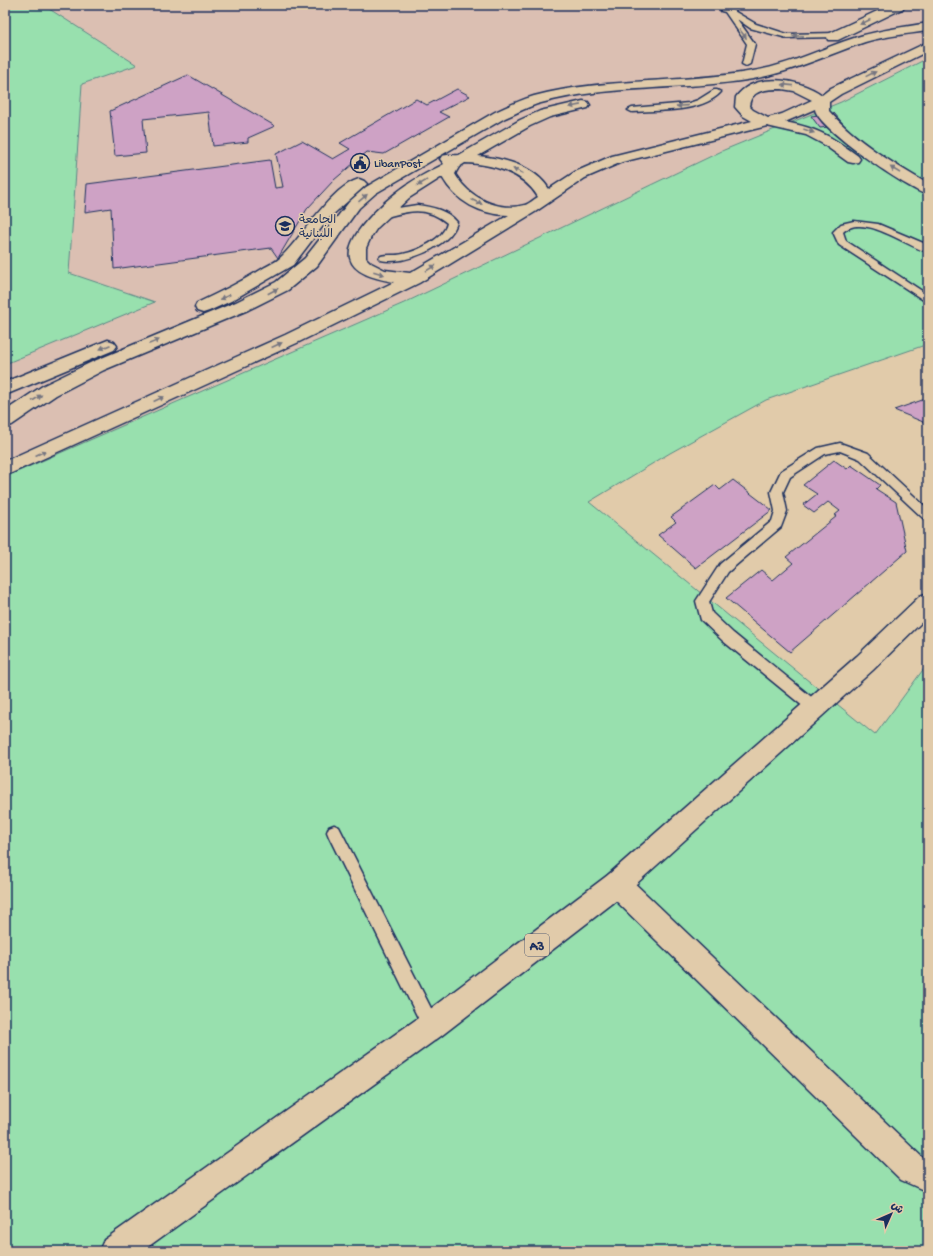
<svg xmlns="http://www.w3.org/2000/svg" width="933" height="1256" font-family="'Gochi Hand','Playpen Sans Arabic',sans-serif">
<style>
.built{fill:#dbbfb2}
.green{fill:#98e0ae;stroke:#5a8886}
.building{fill:#cea2c5;stroke:#1b2f5e}
.lines{fill:none;stroke-linecap:round;stroke-linejoin:round}
.service-casing{stroke:#1b2f5e;stroke-width:3}
.minor-casing{stroke:#1b2f5e;stroke-width:3}
.trunk-casing{stroke:#1b2f5e;stroke-width:3}
.service{fill:#e1cbaa;fill-rule:evenodd}
.minor{fill:#e1cbaa;fill-rule:evenodd}
.trunk{fill:#e1cbaa;fill-rule:evenodd}
.oneway{fill:#747580}
.labels{text-anchor:middle;stroke-width:3;stroke-linejoin:round;paint-order:stroke}
.far-poi-label{font-size:12px;fill:#1b2f5e;stroke:#e1cbaa;text-anchor:start}
.shield{fill:#e1cbaa;stroke:#565e75;stroke-width:1}
.shield-label{font-size:13px;font-weight:bold;fill:#1b2f5e}
</style>
<rect width="100%" height="100%" fill="#e1cbaa"/>
<filter id="ink" filterUnits="userSpaceOnUse"><feTurbulence type="fractalNoise" baseFrequency=".025" numOctaves="2"/><feDisplacementMap in="SourceGraphic" scale="8" xChannelSelector="R" yChannelSelector="G"/><feConvolveMatrix kernelMatrix="1 2 1 2 8 2 1 2 1" color-interpolation-filters="sRGB"/></filter>
<g filter="url(#ink)">
<!-- built -->
<path class="built" d="M5 5H928V58L841 102 724 150 404 303 5 477Z"/>
<!-- green -->
<path class="green" d="M5 5H43L137 65 82 84 69 273 155 302 5 364Z
M928 58V344L766 400 670 453 589 502 875 735 928 663V1251H5V477L404 303 724 150 841 102Z"/>
<!-- building -->
<path class="building" d="M188 75 275 126 248 138V142L213 146 209 112 143 119 146 153 115 156 110 111Z
M457 89 470 96 439 112 449 117 384 154 367 152 334 180 307 209 278 258 271 248 114 269 111 208 85 212 87 184 270 160 275 188 283 187 276 154 302 141 333 159 350 149 340 143 416 99 427 105Z
M834 113 844 125 820 128 811 116Z
M928 398V424L894 410Z
M834 460 847 469 851 465 880 485 876 489 896 502 907 551 790 652 726 598 761 570 773 580 793 563 786 557 837 516 835 515 840 511 828 502 814 513 803 505 817 494 803 485Z
M733 480 772 510 696 568 658 535 676 522 671 517 715 485 720 490Z"/>
<g class="lines">
<!-- service casing -->
<g class="service-casing">
<path id="service" d="M721 7H727L756 24 787 34 837 33 841 35 837 37 787 38 750 28 737 19 755 44 750 64 746 66 742 64 747 44 725 12 721 11Z
M714 90H717L721 92C702 113 658 110 632 112L628 110 632 108 689 103 698 100Z
M417 205C432 207 447 210 457 222 452 246 403 266 381 260L379 258 381 256C388 254 395 256 403 254 418 251 444 239 447 223 424 204 405 212 379 219L374 216 376 214 398 208Z
M854 221 878 224 928 245V252C907 247 863 212 843 232L846 241 928 295V303L839 245 833 232 841 224Z
M840 443 868 453 928 509V521L924 519 860 459 840 451 825 454 790 477 783 492 787 511 781 527 728 572 709 602 712 613 733 633 820 704 822 708 820 712 815 714 810 712 723 641 701 620 696 601 720 564 772 521 775 511 771 492 781 471 818 448Z
M334 825 339 827 437 1020 439 1026 437 1032 431 1034 425 1032 329 837 327 832 329 827Z"/>
</g>
<!-- minor casing -->
<g class="minor-casing">
<path id="minor" d="M890 5H906L904 8 838 40H828L827 37 828 34Z
M928 23V31C907 34 885 36 865 42 827 55 792 72 753 79 683 91 610 84 541 103 529 106 517 113 505 118L376 193 359 208 317 266 288 290 248 310 104 370 56 395 12 425 5 427V411L44 385 92 362 236 302 276 282 305 258 349 202 366 187 495 112C508 106 521 100 534 96 606 77 681 84 753 71 790 65 822 48 857 37 880 30 904 27 928 23Z
M928 42V51L841 94 829 102V111C857 142 892 163 928 184V195C909 190 817 128 815 109L785 122C818 128 832 137 858 156L860 159 858 162 853 163 848 162 823 144 806 135 767 126 622 162 585 178 535 212 419 283 297 343 5 476V461L285 335 394 282C379 279 354 275 350 258 345 235 387 199 404 187 416 178 431 171 444 164L440 159 442 156C449 154 453 156 459 155L520 120 540 111 583 101 588 102 590 105 588 108 550 117 530 126 478 156C503 158 535 166 549 189L575 172 612 156 752 121 743 116 735 107 736 97C753 72 800 78 822 95L831 88ZM782 89 794 91 812 100 782 114 768 118 753 110 749 106C751 89 768 89 782 89ZM465 163C492 164 523 172 538 197 534 199 529 204 525 205 498 212 469 198 455 174L459 167ZM442 177C456 202 481 215 509 215L410 273 385 270 371 263 366 258V248L371 237 377 228 409 198Z
M359 179 364 181 367 184 329 218 293 265 231 301 209 311 203 313 197 311 195 307 197 303C219 293 241 282 262 269 268 265 277 262 282 256 303 236 331 187 359 179Z
M108 340 114 342 117 346 114 350 5 395V382Z
M617 871 626 875 923 1158 928 1161V1192L901 1180 608 893 604 884 608 875Z"/>
</g>
<!-- trunk casing -->
<g class="trunk-casing">
<path id="trunk" d="M928 593V616L873 670 626 893 441 1036 142 1251H99L104 1240 421 1016 608 875 857 656 920 596Z"/>
</g>
<!-- service -->
<use href="#service" class="service"/>
<!-- minor -->
<use href="#minor" class="minor"/>
<!-- trunk -->
<use href="#trunk" class="trunk"/>
</g>
<!-- one-way arrows -->
<defs><path id="oneway-solid" d="M-6-.8H1V-3.2L6.5 0L1 3.2V.8H-6Z"/></defs>
<g class="oneway">
<use href="#oneway-solid" transform="translate(865 22) rotate(155)"/>
<use href="#oneway-solid" transform="translate(743 34) rotate(53)"/>
<use href="#oneway-solid" transform="translate(798 36) rotate(179)"/>
<use href="#oneway-solid" transform="translate(871 74) rotate(-26)"/>
<use href="#oneway-solid" transform="translate(787 85) rotate(-174)"/>
<use href="#oneway-solid" transform="translate(575 106) rotate(169)"/>
<use href="#oneway-solid" transform="translate(682 106) rotate(176)"/>
<use href="#oneway-solid" transform="translate(809 131) rotate(20)"/>
<use href="#oneway-solid" transform="translate(895 170) rotate(-148)"/>
<use href="#oneway-solid" transform="translate(518 171) rotate(-154)"/>
<use href="#oneway-solid" transform="translate(422 183) rotate(149)"/>
<use href="#oneway-solid" transform="translate(363 198) rotate(-41)"/>
<use href="#oneway-solid" transform="translate(477 202) rotate(25)"/>
<use href="#oneway-solid" transform="translate(431 268) rotate(-31)"/>
<use href="#oneway-solid" transform="translate(379 273) rotate(18)"/>
<use href="#oneway-solid" transform="translate(273 291) rotate(-28)"/>
<use href="#oneway-solid" transform="translate(225 297) rotate(155)"/>
<use href="#oneway-solid" transform="translate(154 342) rotate(-22)"/>
<use href="#oneway-solid" transform="translate(277 345) rotate(-25)"/>
<use href="#oneway-solid" transform="translate(105 347) rotate(157)"/>
<use href="#oneway-solid" transform="translate(37 398) rotate(-33)"/>
<use href="#oneway-solid" transform="translate(159 399) rotate(-25)"/>
<use href="#oneway-solid" transform="translate(41 453) rotate(-24)"/>
</g>
</g>
<!-- icons -->
<defs>
<g id="civic-ring" transform="scale(1)"><circle r="9.5" fill="#e1cbaa" stroke="#1b2f5e" stroke-width="1.5"/><path d="M-.6-6.5H3V-4.5H.6V-3L4-1V1h2V6H-6V1h2V-1L-.6-3ZM-1.2 2.5V6h2.4V2.5Z" fill="#1b2f5e"/></g>
<g id="university-ring" transform="scale(1)"><circle r="9.5" fill="#e1cbaa" stroke="#1b2f5e" stroke-width="1.5"/><path d="M0-5L7-2L0 1L-7-2ZM-4 1L0 2.5L4 1V4Q0 6-4 4Z" fill="#1b2f5e"/></g>
</defs>
<g fill-rule="evenodd">
<use href="#civic-ring" x="360" y="163"/>
<use href="#university-ring" x="285" y="226"/>
</g>
<g class="labels">
<!-- far-poi labels -->
<g class="far-poi-label">
<text x="374" y="167">LibanPost</text>
<text x="299" y="223">الجامعة<tspan x="299" dy="14">اللبنانية</tspan></text>
</g>
<!-- shield labels -->
<rect class="shield" x="525" y="934" width="24" height="22" rx="3"/>
<g class="shield-label">
<text x="537" y="950">A3</text>
</g>
</g>
<!-- margin -->
<rect width="933" height="1256" fill="none" stroke="#e1cbaa" stroke-width="20"/>
<rect x="10" y="10" width="913" height="1236" fill="none" stroke="#1b2f5e" stroke-width="1.5" filter="url(#ink)"/>
<!-- north arrow -->
<g transform="translate(891 1214) rotate(45)" stroke="#e1cbaa" stroke-width="3" paint-order="stroke">
<path d="M0-3L7 15L0 10L-7 15Z" fill="#1b2f5e"/>
<text y="-6" font-size="11" font-weight="bold" text-anchor="middle" fill="#1b2f5e">ش</text>
</g>
</svg>
